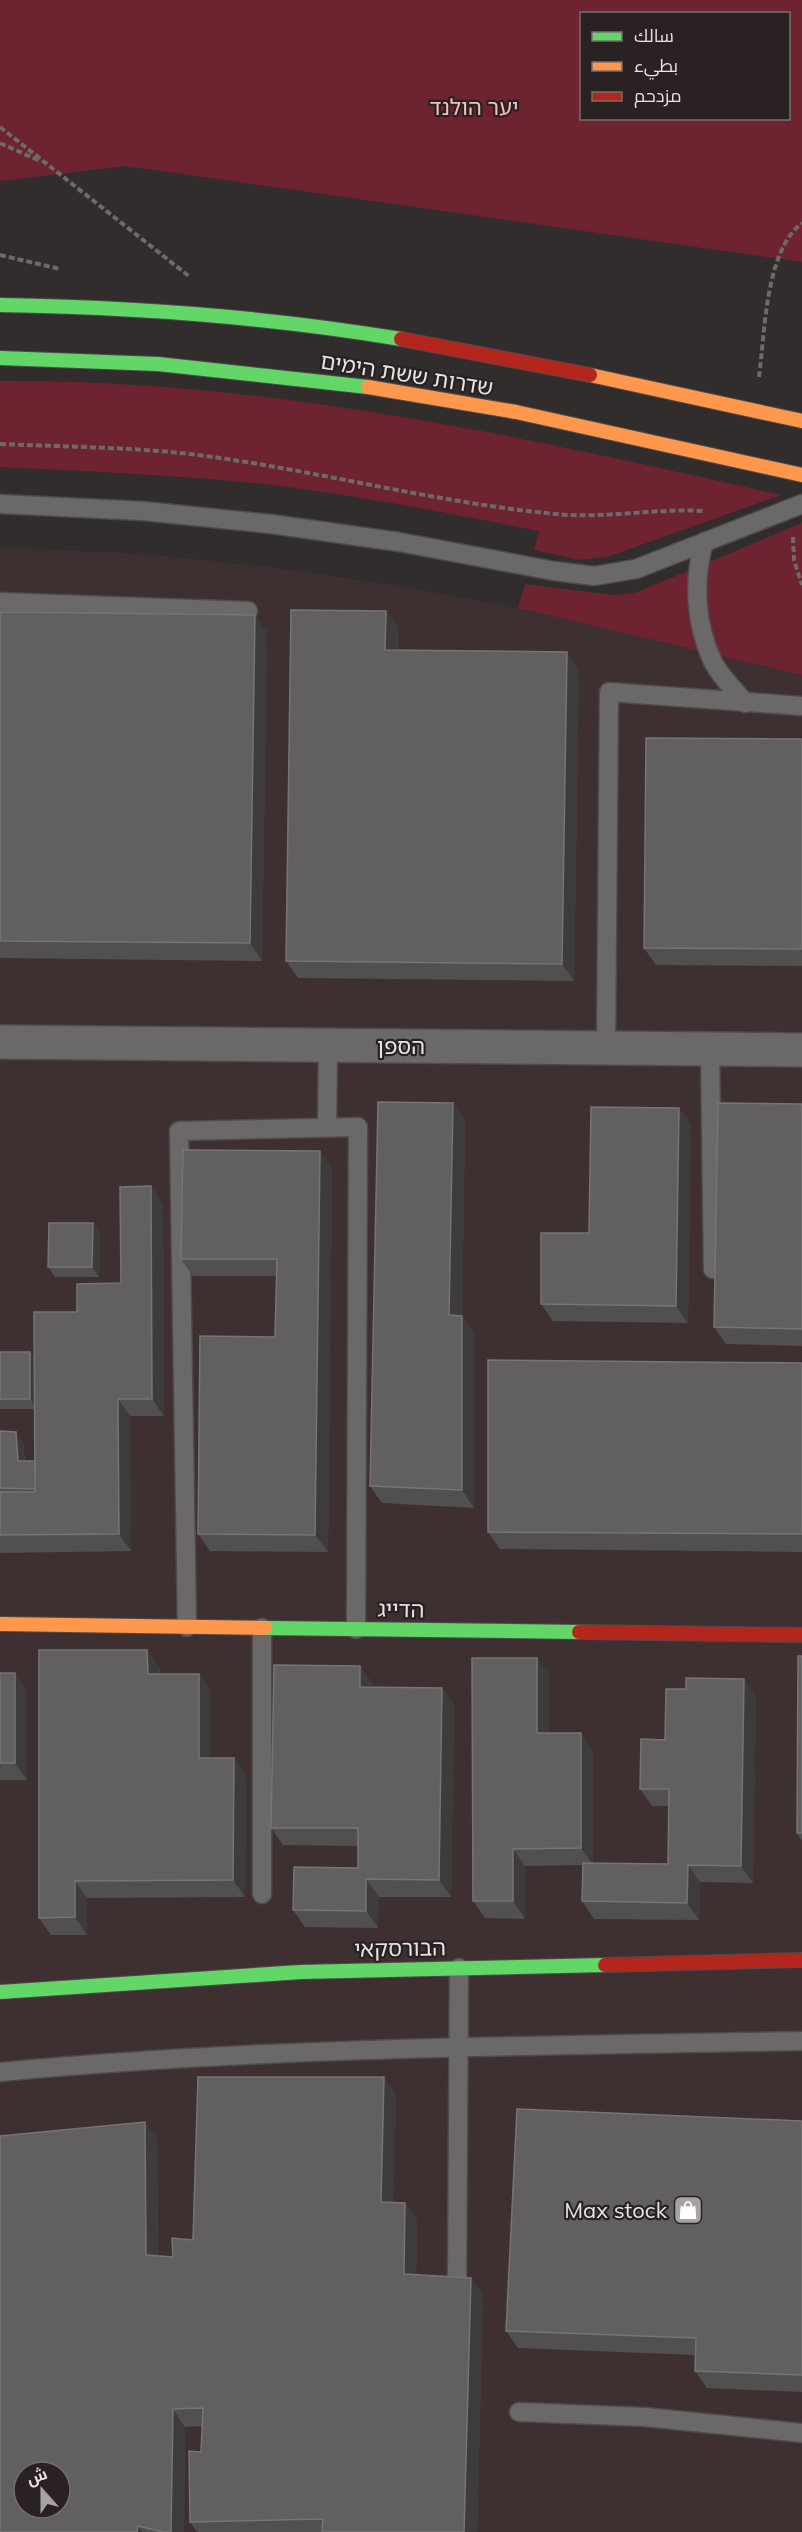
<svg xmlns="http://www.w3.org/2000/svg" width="802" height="2532" font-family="Mulish,Cairo,'Noto Sans Hebrew',sans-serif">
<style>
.built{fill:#3e3031;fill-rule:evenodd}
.green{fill:#6e2331;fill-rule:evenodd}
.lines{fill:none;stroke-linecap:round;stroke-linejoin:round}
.lane-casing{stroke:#4e4b4b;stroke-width:21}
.street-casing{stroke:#4e4b4b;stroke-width:36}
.fast-casing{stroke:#4e4b4b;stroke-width:16}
.slow-casing{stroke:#4e4b4b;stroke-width:16}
.jam-casing{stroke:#4e4b4b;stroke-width:16}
.path{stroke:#6d6a6a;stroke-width:4;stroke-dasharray:6 3;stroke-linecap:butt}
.lane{stroke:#6b6868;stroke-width:18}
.street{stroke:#6b6868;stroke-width:33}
.fast{stroke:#63d668;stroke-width:14}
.slow{stroke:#ff974d;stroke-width:14}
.jam{stroke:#b3261e;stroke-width:14}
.wall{fill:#524f4f}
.shaded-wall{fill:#3e3b3b}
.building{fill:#625f5f;stroke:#777474;stroke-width:1.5;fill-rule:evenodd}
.labels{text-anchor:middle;stroke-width:4.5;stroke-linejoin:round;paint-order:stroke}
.park-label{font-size:22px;fill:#f3bdc1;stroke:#292122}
.street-label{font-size:22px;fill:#e8e3e3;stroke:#292122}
.poi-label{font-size:22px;fill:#e8e3e3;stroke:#292122;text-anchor:end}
</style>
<rect width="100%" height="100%" fill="#312d2d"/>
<!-- built -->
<path class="built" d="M0 547 154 555 277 568 399 586 518 608 802 675V2532H0ZM24 2472H60V2508H24Z"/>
<!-- green -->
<path class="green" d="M0 0H802V262L126 166 0 181ZM582 14H788V118H582Z
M0 381C265 379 524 437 781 495L610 556 581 560 534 550 539 531C448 513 357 495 264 484 176 475 88 471 0 467Z
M802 523V675L518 608 525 584 613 595 635 593Z"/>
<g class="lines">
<!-- lane casing -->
<g class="lane-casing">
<path id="lane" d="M0 504 143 511 271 524 399 542 554 571 594 576 636 569 802 504
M704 542C693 581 695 624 713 662 720 676 735 690 745 703
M0 602 248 611
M606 1048 609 692 802 706
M710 1049 713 1269
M327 1128 328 1045
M187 1627 179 1131 358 1127 356 1629
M262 1628V1894
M0 2072C267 2047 534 2046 802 2041
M457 2282 459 1968
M519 2412 645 2417 802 2433"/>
</g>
<!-- street casing -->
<g class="street-casing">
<path id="street" d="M0 1042 802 1050"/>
</g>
<!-- fast casing -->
<g class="fast-casing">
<path id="fast" d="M0 305C134 307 268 317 401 339
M0 358 158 364 368 387
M265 1628 579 1632
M0 1992 301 1972 605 1965"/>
</g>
<!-- slow casing -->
<g class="slow-casing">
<path id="slow" d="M590 375 802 421
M368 387 516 412 802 475
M0 1624 265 1628"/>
</g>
<!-- jam casing -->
<g class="jam-casing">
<path id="jam" d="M401 339 590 375
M579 1632 802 1635
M605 1965 802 1960"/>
</g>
<!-- path -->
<path class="path" d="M0 127 190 277
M0 143 40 161
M0 255 60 269
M759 377C765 333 765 251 802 223
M0 444C71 447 143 447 213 457 327 473 440 503 555 514 605 519 654 508 704 511
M793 537 794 560 802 585"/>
<!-- lane -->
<use href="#lane" class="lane"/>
<!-- street -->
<use href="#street" class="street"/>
<!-- fast -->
<use href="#fast" class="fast"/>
<!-- slow -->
<use href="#slow" class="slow"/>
<!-- jam -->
<use href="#jam" class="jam"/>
</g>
<!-- wall -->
<path class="wall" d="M386 611 398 628V650L579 669 574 981 298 978 286 961Z
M0 612 267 632 262 961 0 958Z
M802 739V966L656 965 644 948Z
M802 1104V1346L726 1344 714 1327Z
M679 1108 691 1125 688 1323 553 1321 541 1304 589 1233Z
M465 1120 462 1316 474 1333V1508L382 1503 370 1486Z
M332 1168 328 1552 210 1551 198 1534 275 1337 277 1276H193L181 1259Z
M163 1204 164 1416H130L131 1551 0 1553V1431L23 1442 25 1461H35L34 1409H0V1352H30L34 1357 77 1312 121 1283Z
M93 1223 100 1233 99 1277H55L48 1267Z
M802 1363V1552L500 1549 488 1532Z
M147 1650 159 1667 160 1674H199L211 1691V1758H234L246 1775 245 1897 87 1898V1935H51L39 1918Z
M802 1656V1841L797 1833Z
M360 1666 372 1683V1687L442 1688 454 1705 451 1897H379L378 1928 305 1927 293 1910 358 1868V1846L283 1845 271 1828Z
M0 1673H15L27 1691V1780H0Z
M549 1675V1733L593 1750V1863L668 1864 669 1806H652L640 1789 665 1740 756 1696 753 1883 700 1882 699 1920 594 1919 582 1901 583 1865 525 1866V1919L485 1918 473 1901Z
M384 2077 396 2095 393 2203H405L417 2220 416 2275 483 2295 477 2532H197L190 2522 201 2452 202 2426 185 2427 184 2532H0L157 2139 158 2256 173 2257 193 2240Z
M802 2121V2392L707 2388 695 2371V2355L518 2348 506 2331Z"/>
<!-- shaded-wall -->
<path class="shaded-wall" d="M386 611 398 628 397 667 385 650Z
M255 615 267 632 262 961 250 943Z
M567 652 579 669 574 981 562 964Z
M453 1103 465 1120 462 1316 474 1333V1508L462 1490 449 1315Z
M679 1108 691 1125 688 1323 676 1306Z
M320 1151 332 1168 328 1552 315 1535Z
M151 1186 163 1204 164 1416 152 1399Z
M93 1223 100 1233 99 1277 92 1267Z
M30 1352 37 1362V1409L30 1399Z
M118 1399 130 1416 131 1551 119 1534Z
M16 1432 23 1442 25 1471 18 1461Z
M147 1650 159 1667 160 1691 148 1674Z
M537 1658 549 1675V1750L537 1733Z
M360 1666 372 1683V1704L360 1687Z
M15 1673 27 1691V1780L15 1763Z
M199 1674 211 1691V1776L199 1758Z
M744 1679 756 1696 753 1883 741 1866Z
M442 1688 454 1705 451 1897 439 1880Z
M581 1733 593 1750V1865L581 1848Z
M234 1758 246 1775 245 1897 233 1880Z
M513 1849 525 1866V1919L513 1901Z
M688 1865 700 1882 699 1920 687 1903Z
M366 1879 379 1897 378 1928 366 1911Z
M75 1881 87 1898V1935L75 1917Z
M384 2077 396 2095 393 2220 381 2202Z
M145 2122 157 2139 158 2272 146 2255Z
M405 2203 417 2220 416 2292 404 2274Z
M471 2278 483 2295 477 2532H464Z
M173 2409 185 2427 184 2532H171Z
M138 2526 143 2532H137Z"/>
<!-- building -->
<path class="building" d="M291 610 386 611 385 650 567 652 562 964 286 961Z
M0 612 255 615 250 943 0 941Z
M646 738 802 739V949L644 948Z
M378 1102 453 1103 449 1315 462 1316V1490L370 1486Z
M718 1103 802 1104V1329L714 1327Z
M591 1107 679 1108 676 1306 541 1304V1233H589Z
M183 1150 320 1151 315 1535 198 1534 200 1336 275 1337 277 1259H181Z
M151 1186 152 1399H118L119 1534 0 1535V1492H35L34 1312H77V1284L121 1283 120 1187Z
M49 1223H93L92 1267H48Z
M0 1352H30V1399H0Z
M488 1360 802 1363V1534L488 1532Z
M0 1431 16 1432 18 1461H35V1489L0 1488Z
M39 1650H147L148 1674H199V1758H234L233 1880 75 1881V1917L39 1918Z
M798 1656H802V1833H797Z
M472 1658H537V1733H581V1848L513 1849V1901H473Z
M274 1665 360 1666V1687L442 1688 439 1880 366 1879V1911L293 1910 294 1867 358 1868V1828H271Z
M0 1673H15V1763H0Z
M686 1678 744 1679 741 1866 688 1865 687 1903 582 1901 583 1863 668 1864 669 1789H640L641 1739 665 1740 666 1689H686Z
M198 2077H384L381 2202 405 2203 404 2274 471 2278 464 2532H322L323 2519 190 2522 189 2451 201 2452 203 2408 173 2409 171 2532H163L138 2526 137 2532H0V2136L145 2122 146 2255 173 2257 172 2238 193 2240ZM24 2472H60V2508H24Z
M517 2109 802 2121V2375L695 2371 696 2338 506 2331Z"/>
<!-- icons -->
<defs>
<g id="shop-square" transform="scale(1.5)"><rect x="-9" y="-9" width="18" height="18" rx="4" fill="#a8a3a3" stroke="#292122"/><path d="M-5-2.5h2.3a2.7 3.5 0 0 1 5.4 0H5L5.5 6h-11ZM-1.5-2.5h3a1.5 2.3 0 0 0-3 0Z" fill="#fff"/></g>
</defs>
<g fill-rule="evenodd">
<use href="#shop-square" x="688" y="2210"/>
</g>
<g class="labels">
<!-- park labels -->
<g class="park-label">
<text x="474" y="115">יער הולנד</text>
</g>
<!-- street labels -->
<g class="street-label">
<text transform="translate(407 374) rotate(9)" y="8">שדרות ששת הימים</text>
<text x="401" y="1054">הספן</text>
<text transform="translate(401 1609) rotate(1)" y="8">הדייג</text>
<text transform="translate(400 1948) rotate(-1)" y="8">הבורסקאי</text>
</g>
<!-- poi labels -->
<g class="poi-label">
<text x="667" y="2218">Max stock</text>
</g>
</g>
<!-- legend -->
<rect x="580" y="12" width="210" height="108" fill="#292122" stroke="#756f6f" stroke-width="1.5"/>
<rect x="592" y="32" width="30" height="9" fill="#63d668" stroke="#756f6f" stroke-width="1.5"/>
<text x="634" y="42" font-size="18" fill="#e8e3e3">سالك</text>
<rect x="592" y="62" width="30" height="9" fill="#ff974d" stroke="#756f6f" stroke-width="1.5"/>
<text x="634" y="72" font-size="18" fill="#e8e3e3">بطيء</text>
<rect x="592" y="92" width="30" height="9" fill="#b3261e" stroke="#756f6f" stroke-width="1.5"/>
<text x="634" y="102" font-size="18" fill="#e8e3e3">مزدحم</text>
<!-- north arrow -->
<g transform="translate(42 2490) rotate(339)"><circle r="28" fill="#292122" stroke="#756f6f" stroke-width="1.5"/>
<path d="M0-4.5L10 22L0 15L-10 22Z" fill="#a8a3a3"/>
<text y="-9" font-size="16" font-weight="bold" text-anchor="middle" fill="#e8e3e3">ش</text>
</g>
</svg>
